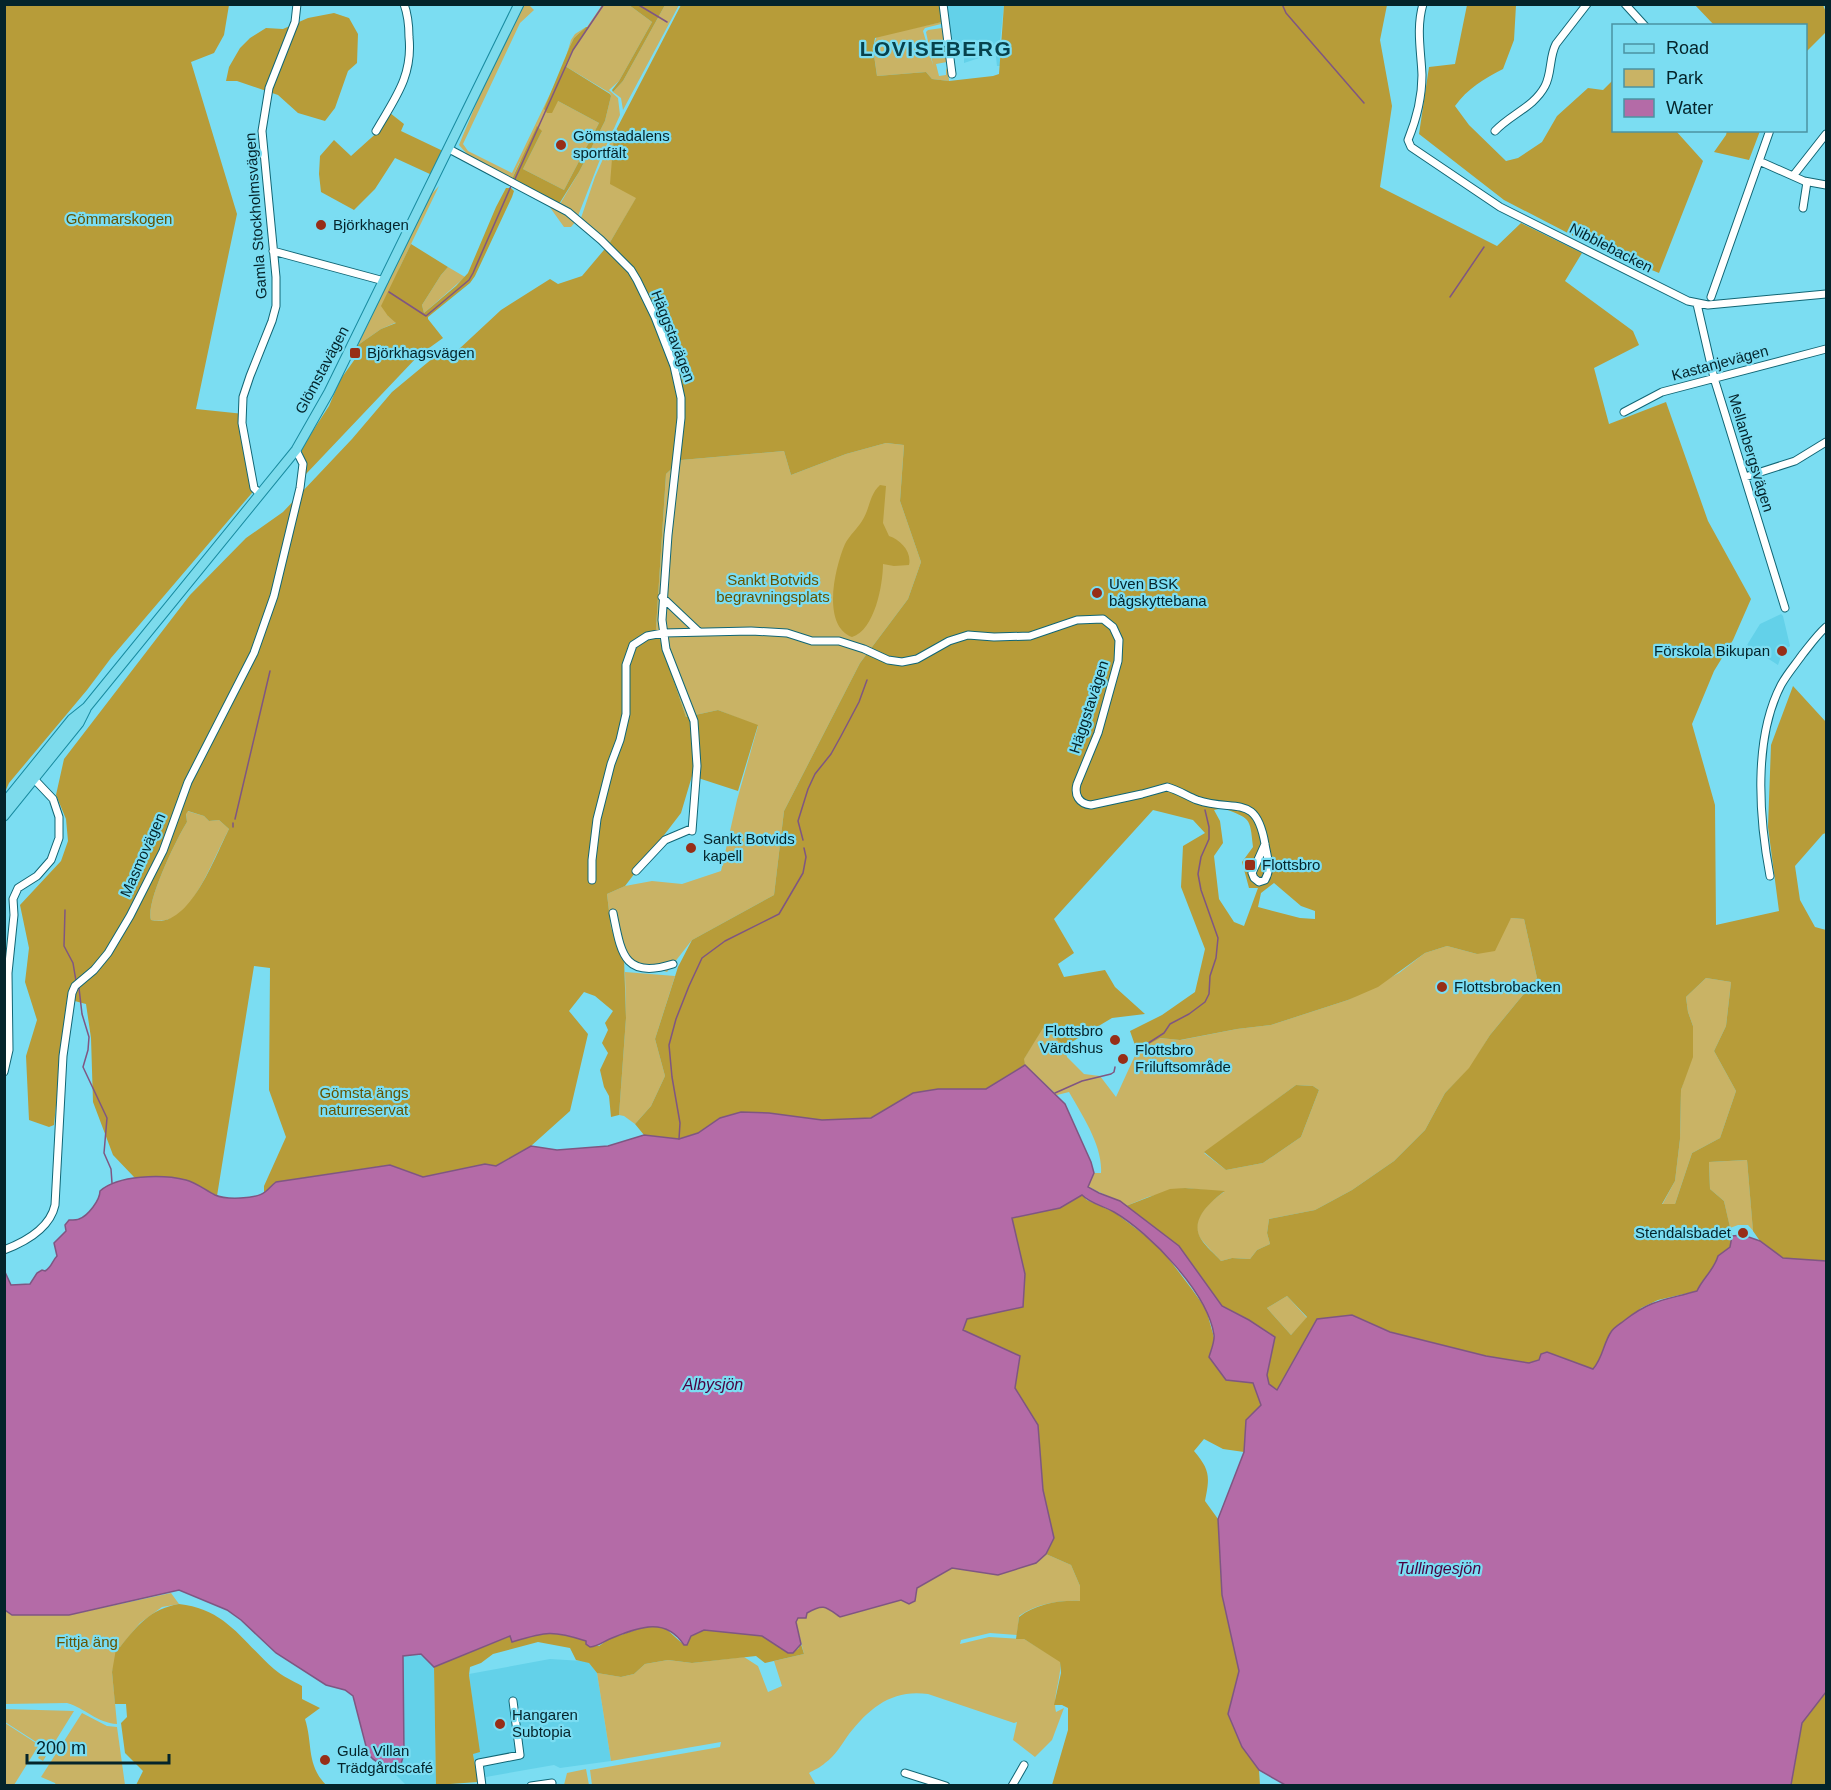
<svg xmlns="http://www.w3.org/2000/svg" width="1831" height="1790" font-family="Helvetica,sans-serif">
<style>
.built{fill:#63d1e9}
.green{fill:#c9b365;fill-rule:evenodd}
.forest{fill:#b79c39;fill-rule:evenodd}
.water{fill:#b46ba7;stroke:#7f5682;stroke-width:1.5}
.lines{fill:none;stroke-linecap:round;stroke-linejoin:round}
.stream{stroke:#7f5682;stroke-width:1.5}
.minor-casing{stroke:#116675;stroke-width:9}
.major-casing{stroke:#198ba0;stroke-width:11}
.minor{stroke:#fff;stroke-width:7}
.major{stroke:#7cdbec;stroke-width:9}
.poi-dot{fill:#972e17;stroke:#7bddf2;stroke-width:2}
.labels{text-anchor:middle;stroke-width:4.5;stroke-linejoin:round;paint-order:stroke}
.poi-label{font-size:15px;fill:#04242b;stroke:#7bddf2;text-anchor:start}
.street-label{font-size:15px;fill:#04242b;stroke:#7bddf2}
.park-label{font-size:15px;fill:#655302;stroke:#7bddf2}
.water-label{font-size:16px;font-style:italic;fill:#490341;stroke:#7bddf2}
.district-label{font-size:21px;font-weight:bold;letter-spacing:1.5px;fill:#07424d;stroke:#7bddf2}
</style>
<rect width="100%" height="100%" fill="#7bddf2"/>
<!-- built -->
<path class="built" d="M945 5H1004L1000 42V66H997L995 48 982 50V57L964 63V51L952 52Z
M1781 614 1783 616 1790 646 1783 651 1778 665 1747 645 1760 624Z
M421 1654 434 1667 436 1785H406L387 1766H395L404 1754 402 1656Z
M550 1659 583 1661 589 1663 597 1673 611 1761 560 1768 554 1765 486 1777V1781L478 1782 473 1753 479 1752 469 1674Z"/>
<!-- green -->
<path class="green" d="M524 5H529L534 10 520 23 463 144 468 151 512 173 563 67 571 40 575 34 586 27 574 38 570 46 557 81 558 101 599 123 564 190 523 169 542 131 519 163 512 179 467 154 459 145 481 92Z
M602 5H629L652 22 619 81 609 90 618 98 620 115 599 162 578 216 560 204 579 172 605 121 611 96 610 93 565 66 573 50 589 27H587Z
M665 5H679L623 110 621 98 613 92 623 81Z
M942 22 941 24 925 28 923 31 933 65 926 32 928 30 942 28 947 62 936 64 939 76 946 75V70L948 66 949 81 932 79 926 72 877 76 873 47 877 36Z
M614 134 612 164 637 197 609 244 581 218 595 177Z
M439 186 399 269 388 316 397 322 381 329 358 345 421 213 429 197Z
M549 206 576 221 571 227H564Z
M448 267 465 277 424 313 422 305 441 275Z
M886 443 904 445 900 501 921 562 908 599 860 663 784 811 774 895 692 940 667 972 624 958 611 928 607 894 625 886 652 881 682 884 721 871 737 800 758 726 718 710 686 717 656 628 666 474 681 460 784 451 791 475 846 454Z
M187 811 204 816 209 821 219 820 229 829C216 853 199 899 178 915 172 920 158 922 151 920 145 903 177 838 187 822L186 813Z
M1511 918 1524 919 1537 978 1490 1035 1470 1068 1445 1093 1425 1130 1394 1161 1352 1190 1315 1210 1269 1219 1267 1233 1270 1244 1257 1250 1250 1259 1232 1258 1221 1261C1215 1254 1207 1247 1201 1239 1188 1221 1210 1201 1224 1192L1185 1188 1148 1197 1126 1206C1115 1197 1100 1194 1088 1186L1094 1173H1101C1103 1146 1082 1115 1069 1092L1057 1095 1025 1065 1023 1060 1043 1027 1065 1046 1067 1057 1084 1074 1100 1076 1116 1097 1137 1051 1159 1038 1181 1040 1237 1029 1271 1025 1348 1000 1399 973 1425 953 1447 946 1477 954ZM1296 1085 1313 1086 1319 1090 1301 1137 1263 1163 1226 1170 1204 1153Z
M625 972 675 976 655 1039 665 1076 651 1106 635 1124 624 1116 619 1115 626 1018Z
M1706 978 1731 982 1726 1026 1714 1051 1736 1091 1720 1138 1692 1153 1675 1204 1662 1205 1675 1181 1680 1139 1681 1090 1684 1080 1693 1026 1688 1012 1686 997Z
M1747 1160 1753 1230 1756 1234 1748 1225H1738L1730 1228 1724 1201 1710 1189 1709 1162Z
M1287 1296 1307 1318 1291 1335 1267 1308Z
M1046 1554 1071 1565 1080 1586V1601C1060 1600 1036 1604 1019 1616L1017 1635 990 1633 961 1640 960 1644 989 1637 1024 1639 1060 1661C1062 1678 1052 1696 1056 1712L1064 1708 1052 1740 1035 1757 1013 1740 1017 1722 1014 1723 928 1694C893 1689 870 1707 849 1734 842 1744 835 1756 825 1763 821 1767 814 1770 809 1773L816 1785H592L590 1770 720 1747 721 1742 611 1761 597 1673 621 1677 634 1674 645 1664 668 1660 692 1663 744 1657 758 1666 768 1692 782 1686 774 1661 804 1654 796 1622 798 1617C810 1611 824 1600 835 1613L901 1600 915 1601 917 1588 952 1568 998 1575 1036 1563Z
M171 1593 179 1604 162 1607 140 1623 120 1647 112 1672 117 1724C97 1723 85 1708 67 1703L5 1704 4 1610 13 1615H69Z
M4 1709 74 1711 43 1761 38 1758 44 1747 5 1722Z
M82 1713 107 1726 117 1727 125 1785H56L55 1783 41 1777Z
M5 1723 39 1745 14 1785H5Z
M586 1769 589 1785H564L567 1773Z"/>
<!-- forest -->
<path class="forest" d="M933 4 942 6V22L875 38 873 48 877 76 926 72 932 79 949 81 993 76 999 74 1004 5H1387L1380 40 1392 106 1380 187 1497 246 1521 223 1582 253 1565 281 1633 331 1639 345 1594 368 1609 424 1666 402 1708 521 1751 599 1733 640 1714 671 1692 724 1715 805 1716 925 1779 911 1768 827 1771 745 1793 686 1826 722V833L1823 834 1795 866 1800 900 1815 927 1826 930V1261L1783 1258 1760 1241 1753 1231 1747 1160 1709 1162 1710 1189 1724 1201 1732 1236 1730 1247 1718 1256C1714 1270 1703 1278 1697 1291L1658 1300 1641 1308 1603 1350 1601 1360 1593 1369 1572 1362 1539 1360 1529 1363 1486 1356 1390 1332 1352 1315 1317 1319 1277 1390 1269 1385 1249 1320 1222 1306 1179 1246 1126 1206 1170 1189 1185 1188 1225 1191C1211 1201 1189 1220 1201 1239 1206 1247 1215 1254 1221 1261L1232 1258 1250 1259 1257 1250 1270 1244 1267 1233 1269 1219 1315 1210 1352 1190 1394 1161 1425 1130 1445 1093 1469 1068 1490 1035 1537 978 1524 919 1511 918 1495 951 1477 954 1447 946 1425 953 1378 987 1348 1000 1271 1025 1237 1029 1180 1040 1160 1038 1137 1051 1130 1031 1162 1015 1195 992 1205 949 1181 887 1183 846 1205 833 1193 820 1153 810 1054 919 1074 953 1058 964 1064 977 1105 970 1115 987 1145 1014 1112 1018 1065 1046 1043 1028 1024 1059 1025 1065 986 1089H938L914 1093 871 1118 822 1120 769 1113 720 1118 698 1133 679 1139 644 1135 635 1124 651 1106 665 1076 655 1039 678 967 692 940 774 895 784 811 860 663 908 599 921 562 900 501 904 445 886 443 846 454 791 475 784 451 681 460 666 474 656 628 686 717 718 710 758 725 738 791 692 776 681 813 625 886 607 894 611 928 624 958 626 1018 619 1115 611 1117 609 1096 604 1087 600 1070 608 1053 602 1043 608 1030 605 1023 613 1011 595 996 584 992 569 1011 588 1034 570 1111 531 1146 496 1166 485 1164 423 1177 389 1165 276 1182 264 1193V1186L286 1137 269 1090 270 968 254 966 217 1196C185 1177 170 1179 134 1177L113 1155 93 1102 91 1038 86 1004 67 999 54 1125 49 1127 29 1120 26 1056 37 1020 25 982 29 948 20 905 61 861 68 841 66 819 56 795 64 759 190 595 246 538 283 512 352 439 392 392 433 358 458 350 501 310 550 279 558 284 582 276 609 244 636 198 610 184 614 134 681 5ZM1223 808C1250 819 1250 816 1253 847L1242 862 1249 888H1258L1244 926 1234 922 1219 899 1214 856 1223 843 1220 821 1214 810ZM188 811 204 816 209 821 219 820 229 829C215 856 189 931 151 920 145 903 177 838 187 822L186 814ZM1274 883 1301 906 1315 911V919L1300 918 1258 907 1261 893ZM1706 978 1731 982 1726 1026 1714 1051 1736 1091 1720 1138 1692 1153 1675 1204H1662L1675 1181 1680 1139 1681 1090 1693 1057V1026L1688 1012 1686 997ZM1287 1296 1307 1317 1291 1335 1267 1308Z
M5 5H229L224 35 214 53 191 62 237 214 196 409 244 414 257 487 111 658 87 690 9 783 5 792Z
M629 5H665L623 81 613 92 612 90 619 81 652 22Z
M1467 5H1516L1514 40 1503 69C1485 78 1467 89 1455 106L1469 125 1506 161 1518 158 1542 142 1557 116 1588 88 1603 90 1613 80 1614 130 1676 131 1703 161 1659 273 1589 244 1504 200 1419 134 1429 67 1455 64Z
M1695 5H1823L1826 12V32L1806 52V26L1714 25Z
M334 13 349 18 358 34 357 63 348 71 335 108 325 121 298 113 278 95 237 81H226L229 67 240 48 250 38 266 28 283 29 308 18Z
M586 27H589L573 50 565 66 610 94 611 96 605 121 579 172 559 204 512 179 537 126 542 131 523 169 564 190 599 123 558 101 552 113H547L544 109 570 46 574 38Z
M390 113 404 124 401 131 443 151 432 175 395 158 375 189 354 210 321 192 319 174 320 156 334 140 351 156 381 129Z
M1727 131H1760L1749 160 1714 152 1726 135Z
M506 188H511L514 191 512 197 475 276 470 283 428 317V319L443 338 418 356 306 474 305 461 301 449 329 406 340 380 355 359 358 345 381 329 396 323 388 316 381 306 411 244 448 267 441 275 422 305 424 313 456 286 468 273 496 207Z
M880 485 886 486 883 523 889 536C901 540 912 552 909 565L894 566 883 564C883 584 875 630 852 637 821 625 835 567 845 544 849 536 857 529 862 521 870 509 869 495 880 485Z
M1296 1085 1313 1086 1319 1090 1301 1137 1263 1163 1226 1170 1204 1152Z
M1082 1195 1087 1200 1114 1212 1159 1246 1191 1288 1206 1309 1226 1380 1253 1383 1262 1406 1246 1420 1244 1452 1223 1449 1204 1439 1194 1451C1210 1470 1210 1476 1205 1501L1218 1519 1222 1595 1239 1671 1228 1714 1242 1747 1259 1770 1260 1785H1052L1068 1730V1708L1062 1705H1054L1061 1673 1060 1662 1024 1639H1016L1019 1617C1036 1604 1059 1600 1080 1601V1586L1071 1565 1046 1554 1054 1538 1043 1490 1038 1426 1015 1388 1020 1356 963 1331 966 1319 1016 1240 1012 1218 1060 1208Z
M179 1604C226 1609 242 1641 274 1669 282 1676 293 1681 302 1686V1699L320 1708 305 1719C313 1744 306 1764 326 1785H136L143 1771 125 1753 121 1723 127 1717 126 1704H115L112 1672 116 1649 120 1647C138 1625 150 1609 179 1604Z
M650 1625 664 1627 684 1645H687L691 1636 704 1630 763 1636 788 1653 798 1649 801 1644 804 1654 765 1663 756 1656 692 1663 668 1660 645 1664 634 1674 621 1677 597 1673 589 1663 576 1660 570 1648 538 1642 493 1654 481 1663 470 1667 469 1675 480 1752 473 1754 478 1782 436 1785 434 1667 510 1636 512 1641C552 1630 560 1631 599 1646L609 1639Z
M1826 1692V1785L1791 1786 1802 1723Z"/>
<!-- water -->
<path class="water" d="M1025 1065 1065 1104 1091 1162 1094 1173 1088 1187 1099 1193 1120 1201 1179 1246 1222 1306 1249 1320 1275 1337 1267 1375 1269 1384 1277 1390 1317 1319 1352 1315 1390 1332 1486 1356 1529 1363 1539 1360 1541 1354 1547 1352 1593 1369C1603 1358 1603 1344 1611 1332 1614 1327 1620 1324 1625 1320 1652 1299 1666 1300 1697 1291 1703 1278 1714 1270 1718 1256L1730 1247 1732 1236 1743 1235 1760 1241 1783 1258 1826 1261V1692L1802 1723 1791 1785 1287 1786 1259 1770 1242 1747 1228 1714 1239 1671 1222 1595 1218 1519 1244 1452 1246 1420 1261 1405 1253 1383 1226 1380 1209 1357C1211 1350 1215 1341 1214 1335 1208 1293 1150 1233 1114 1212 1104 1206 1091 1204 1082 1195L1060 1208 1012 1218 1025 1274 1023 1307 967 1319 963 1330 1020 1356 1015 1388 1038 1425 1043 1490 1054 1538 1046 1554 1036 1563 998 1575 952 1568 917 1588 915 1601 909 1604 901 1600 840 1617C826 1607 824 1603 807 1613L806 1618H798L796 1622 801 1644 793 1653H788L762 1636 704 1630 691 1636 687 1645H684C665 1616 638 1628 612 1638 604 1641 599 1646 590 1647L586 1644V1641C551 1630 546 1632 512 1642L510 1636 434 1667 421 1654 403 1656 404 1754 401 1764C388 1768 377 1765 368 1754L353 1696 345 1690 326 1685 276 1653 241 1620 227 1610 179 1590 69 1615H12L5 1610V1272L11 1285 30 1284 37 1273 42 1270 45 1271C52 1267 52 1261 57 1256L54 1243 66 1231 65 1225 69 1220C71 1220 78 1220 79 1219 88 1216 100 1200 100 1191 118 1175 162 1174 186 1180 197 1183 205 1190 215 1195 226 1200 256 1199 265 1192 269 1189 272 1185 276 1182L390 1165 423 1177 485 1164 496 1166 531 1146 557 1150 608 1146 644 1135 679 1139 698 1133 720 1118 741 1112 769 1113 822 1120 871 1118 913 1093 938 1089H986Z"/>
<g class="lines">
<!-- stream -->
<path class="stream" d="M637 4 667 22
M1282 4 1286 13 1364 103
M515 179 573 50 604 4
M389 292 426 316 469 280 473 273 511 186
M1450 297 1484 247
M235 819 270 671
M233 827V823
M803 840 798 821 808 789 815 774 831 754 841 736 859 702 867 680
M65 910 64 946 73 963 76 981
M79 988 82 1014 89 1037 88 1050 83 1067 107 1118 104 1153 111 1169 112 1183
M1136 1051 1164 1033 1170 1024 1189 1014 1205 1002 1209 994 1210 976 1216 958 1218 938 1201 890 1198 874 1201 857 1209 839V827L1205 810
M1055 1093 1082 1081 1111 1074 1114 1072 1115 1067
M679 1139 680 1123 672 1077 669 1045 676 1019 689 986 702 958 725 941 779 914 803 873 806 857 804 848"/>
<!-- minor casing -->
<g class="minor-casing">
<path id="minor" d="M943 4 952 74
M1423 4C1416 28 1421 51 1422 75 1422 98 1417 118 1408 140L1411 147 1500 207 1688 301 1708 305 1826 294
M1625 4 1645 26
M376 131C395 98 413 76 409 37 409 25 408 15 404 4
M1495 131C1511 114 1534 107 1545 86 1552 73 1549 57 1556 44L1587 4
M449 149 568 212 601 240 631 270 637 280 655 317 674 366 681 398V418L668 535 662 620 666 649 694 721 697 766 692 831
M1759 161 1804 181 1826 185
M1793 176 1826 134
M1803 208 1807 182
M273 251 384 281
M1711 297 1770 130
M1697 304 1714 378 1785 608
M1624 412 1662 392 1826 349
M1745 477 1795 461 1826 442
M260 494 254 488 242 423 243 397 250 376 272 321 276 306V277L262 131 269 88 295 22 297 4
M662 597 699 632
M636 871 665 840 691 829
M1770 876C1759 818 1753 739 1781 685 1787 674 1795 665 1802 655 1810 645 1817 635 1826 627
M592 880V860L597 819 611 764 620 740 626 714V665L633 645 647 636 663 633 751 631 787 633 812 641H839L864 649 888 660 902 662 917 659 949 641 968 635 994 637 1030 636 1077 620 1103 619 1113 627 1119 640 1118 661 1098 733 1077 784C1074 795 1079 804 1091 805L1142 794 1167 787C1178 790 1187 796 1197 800 1235 813 1256 792 1265 844 1267 857 1272 868 1265 880L1259 882 1254 878 1252 873 1265 844
M613 913C621 952 623 980 673 964
M4 1072 9 1050 8 973 14 915 13 899 18 888 37 876 51 860 59 838V817L53 799 35 780
M4 1250C25 1242 50 1228 55 1205L63 1056 72 993 75 986 94 970 108 953 130 916 163 851 188 782 254 653 274 596 300 488 303 464 296 450
M905 1773 946 1786
M482 1786 479 1763 520 1755 513 1701
M531 1786 552 1783
M1012 1786 1024 1765"/>
</g>
<!-- major casing -->
<g class="major-casing">
<path id="major" d="M4 803 72 719 87 707 296 450 329 392 519 4
M4 816 79 723 86 709"/>
</g>
<!-- minor -->
<use href="#minor" class="minor"/>
<!-- major -->
<use href="#major" class="major"/>
</g>
<!-- markers -->
<g class="poi-dot">
<circle cx="561" cy="145" r="6"/>
<circle cx="321" cy="225" r="6"/>
<rect x="349" y="347" width="12" height="12" rx="3"/>
<circle cx="1097" cy="593" r="6"/>
<circle cx="1782" cy="651" r="6"/>
<circle cx="691" cy="848" r="6"/>
<rect x="1244" y="859" width="12" height="12" rx="3"/>
<circle cx="1442" cy="987" r="6"/>
<circle cx="1115" cy="1040" r="6"/>
<circle cx="1123" cy="1059" r="6"/>
<circle cx="1743" cy="1233" r="6"/>
<circle cx="500" cy="1724" r="6"/>
<circle cx="325" cy="1760" r="6"/>
</g>
<g class="labels">
<!-- poi labels -->
<g class="poi-label">
<text x="573" y="141">Gömstadalens<tspan x="573" dy="17">sportfält</tspan></text>
<text x="333" y="230">Björkhagen</text>
<text x="367" y="358">Björkhagsvägen</text>
<text x="1109" y="589">Uven BSK<tspan x="1109" dy="17">bågskyttebana</tspan></text>
<text x="1770" y="656" text-anchor="end">Förskola Bikupan</text>
<text x="703" y="844">Sankt Botvids<tspan x="703" dy="17">kapell</tspan></text>
<text x="1262" y="870">Flottsbro</text>
<text x="1454" y="992">Flottsbrobacken</text>
<text x="1103" y="1036" text-anchor="end">Flottsbro<tspan x="1103" dy="17">Värdshus</tspan></text>
<text x="1135" y="1055">Flottsbro<tspan x="1135" dy="17">Friluftsområde</tspan></text>
<text x="1731" y="1238" text-anchor="end">Stendalsbadet</text>
<text x="512" y="1720">Hangaren<tspan x="512" dy="17">Subtopia</tspan></text>
<text x="337" y="1756">Gula Villan<tspan x="337" dy="17">Trädgårdscafé</tspan></text>
</g>
<!-- street labels -->
<g class="street-label">
<text transform="translate(256 216) rotate(-94)" y="5">Gamla Stockholmsvägen</text>
<text transform="translate(1611 248) rotate(27)" y="5">Nibblebacken</text>
<text transform="translate(673 336) rotate(69)" y="5">Häggstavägen</text>
<text transform="translate(1720 363) rotate(-15)" y="5">Kastanjevägen</text>
<text transform="translate(322 370) rotate(-62)" y="5">Glömstavägen</text>
<text transform="translate(1751 453) rotate(73)" y="5">Mellanbergsvägen</text>
<text transform="translate(1089 707) rotate(-72)" y="5">Häggstavägen</text>
<text transform="translate(143 855) rotate(-66)" y="5">Masmovägen</text>
</g>
<!-- park labels -->
<g class="park-label">
<text x="119" y="224">Gömmarskogen</text>
<text x="773" y="585">Sankt Botvids<tspan x="773" dy="17">begravningsplats</tspan></text>
<text x="364" y="1098">Gömsta ängs<tspan x="364" dy="17">naturreservat</tspan></text>
<text x="87" y="1647">Fittja äng</text>
</g>
<!-- water labels -->
<g class="water-label">
<text x="713" y="1390">Albysjön</text>
<text x="1439" y="1574">Tullingesjön</text>
</g>
<!-- district labels -->
<g class="district-label">
<text x="936" y="56">LOVISEBERG</text>
</g>
</g>
<!-- border -->
<rect width="1831" height="1790" fill="none" stroke="#04242b" stroke-width="12"/>
<!-- legend -->
<rect x="1612" y="24" width="195" height="108" fill="#7bddf2" stroke="#4b93a2" stroke-width="1.5"/>
<rect x="1624" y="44" width="30" height="9" fill="#7cdbec" stroke="#4b93a2" stroke-width="1.5"/>
<text x="1666" y="54" font-size="18" fill="#04242b">Road</text>
<rect x="1624" y="69" width="30" height="18" fill="#c9b365" stroke="#4b93a2" stroke-width="1.5"/>
<text x="1666" y="84" font-size="18" fill="#04242b">Park</text>
<rect x="1624" y="99" width="30" height="18" fill="#b46ba7" stroke="#4b93a2" stroke-width="1.5"/>
<text x="1666" y="114" font-size="18" fill="#04242b">Water</text>
<!-- scale -->
<path d="M27 1754v9h142v-9" fill="none" stroke="#04242b" stroke-width="3"/>
<text x="36" y="1754" font-size="18" fill="#04242b" stroke="#7bddf2" stroke-width="4.5" paint-order="stroke">200 m</text>
</svg>
